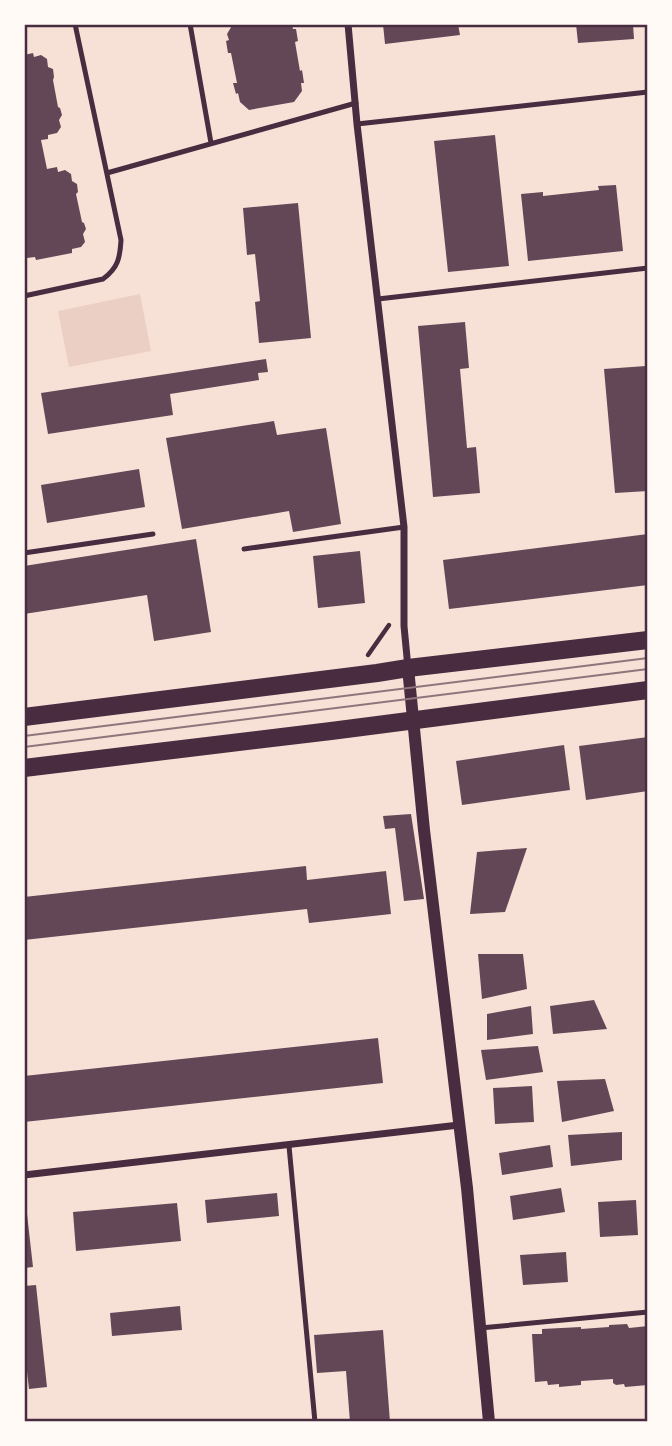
<svg xmlns="http://www.w3.org/2000/svg" width="672" height="1446" font-family="'Source Sans 3',sans-serif">
<style>
.green{fill:#ebcfc5}
.building{fill:#644757}
.lines{fill:none;stroke-linecap:round;stroke-linejoin:round}
.path{stroke:#4a2c40;stroke-width:4.5}
.service{stroke:#4a2c40;stroke-width:5}
.minor{stroke:#4a2c40;stroke-width:7}
.tertiary{stroke:#4a2c40;stroke-width:12}
.primary{stroke:#4a2c40;stroke-width:18}
.tram{stroke:#8f747c;stroke-width:2}
.neatline{fill:none;stroke:#4a2c40;stroke-width:2.5}
</style>
<rect width="100%" height="100%" fill="#f7e1d7"/>
<!-- green -->
<path class="green" d="M140 294 151 351 69 367 58 311Z"/>
<!-- building -->
<path class="building" d="M233 24H292L293 29H296L298 41 295 42 300 71 302 70 304 83H301L302 91 294 102 249 110 240 102 238 93 236 94 233 83H237L231 53H228L226 41 229 40 227 34Z
M383 24H458L460 35 385 44Z
M576 24H633L634 39 578 43Z
M33 53 34 57 41 55 47 59 48 67 53 69 54 77 53 80 58 107 60 108 62 115 59 120 61 127 57 133 48 135V139L41 140 47 169 57 167 58 172 65 170 71 174 72 181 77 184 78 192 76 194 82 222 84 223 86 229 83 234 85 242 81 247 72 249V253L36 260 35 257 27 258 24 257V55Z
M495 135 509 266 448 272 434 141Z
M616 185 623 251 528 261 521 194 543 192V196L599 190 598 186Z
M298 203 311 338 259 343 255 302 260 301 255 254 247 255 243 208Z
M465 322 469 368 460 369 467 448 476 447 480 493 433 497 418 326Z
M266 359 268 372 258 373 259 380 170 394 173 415 48 434 41 393Z
M646 366 648 491 615 493 604 369Z
M274 421 277 435 326 428 341 524 293 532 289 511 182 529 166 438Z
M139 469 145 507 47 523 41 485Z
M648 534V585L449 609 443 560Z
M196 539 211 632 154 641 147 595 24 614V566Z
M360 551 365 603 318 608 313 556Z
M648 737V791L586 800 579 746Z
M564 745 570 790 462 805 456 761Z
M411 814 424 899 404 901 395 828 385 829 383 816Z
M527 848 505 912 470 914 477 852Z
M306 866 307 880 386 871 391 914 309 923 307 909 24 940V897Z
M478 954H523L527 989 482 999Z
M594 1000 607 1029 553 1034 550 1006Z
M531 1006 533 1034 487 1040V1014Z
M378 1038 383 1083 24 1122V1076Z
M538 1046 543 1072 486 1080 481 1050Z
M605 1079 614 1111 562 1122 557 1081Z
M532 1086 534 1122 495 1124 493 1088Z
M622 1132V1160L571 1166 568 1135Z
M550 1145 553 1167 502 1175 499 1153Z
M561 1188 565 1212 513 1220 510 1196Z
M277 1193 279 1216 207 1223 205 1200Z
M636 1200 638 1235 600 1237 598 1202Z
M177 1203 181 1241 76 1251 73 1212Z
M24 1214H27L33 1267 24 1268Z
M566 1252 568 1282 523 1285 520 1255Z
M36 1285 47 1387 29 1389 24 1345V1286Z
M180 1306 182 1330 112 1336 110 1313Z
M627 1324 629 1328 648 1326V1385L625 1387 624 1384 616 1385 613 1383V1379L581 1381V1385L559 1387V1384L548 1385 547 1381 535 1382 532 1334H542V1329L581 1327V1329L609 1327V1325Z
M383 1330 390 1422H350L346 1371 317 1373 314 1335Z"/>
<g class="lines">
<!-- path -->
<path class="path" d="M368 655 389 625"/>
<!-- service -->
<path class="service" d="M190 24 211 143
M357 124 648 92
M107 173 356 103
M24 296 103 279C118 268 120 258 121 240L75 24
M378 299 648 268
M244 549 404 527
M24 553 153 534
M289 1146 315 1422
M480 1328 648 1312"/>
<!-- minor -->
<path class="minor" d="M348 24 357 124 404 527V626L408 668
M24 1175 459 1125"/>
<!-- tertiary -->
<path class="tertiary" d="M408 668 424 830 467 1188 489 1422"/>
<!-- primary -->
<path class="primary" d="M24 717 377 673 408 668 648 640
M24 768 331 731 648 690"/>
<!-- tram -->
<path class="tram" d="M24 736 648 658
M24 747 648 669"/>
</g>
<!-- border -->
<rect width="672" height="1446" fill="none" stroke="#fffaf5" stroke-width="52"/>
<rect x="26" y="26" width="620" height="1394" class="neatline"/>
</svg>
